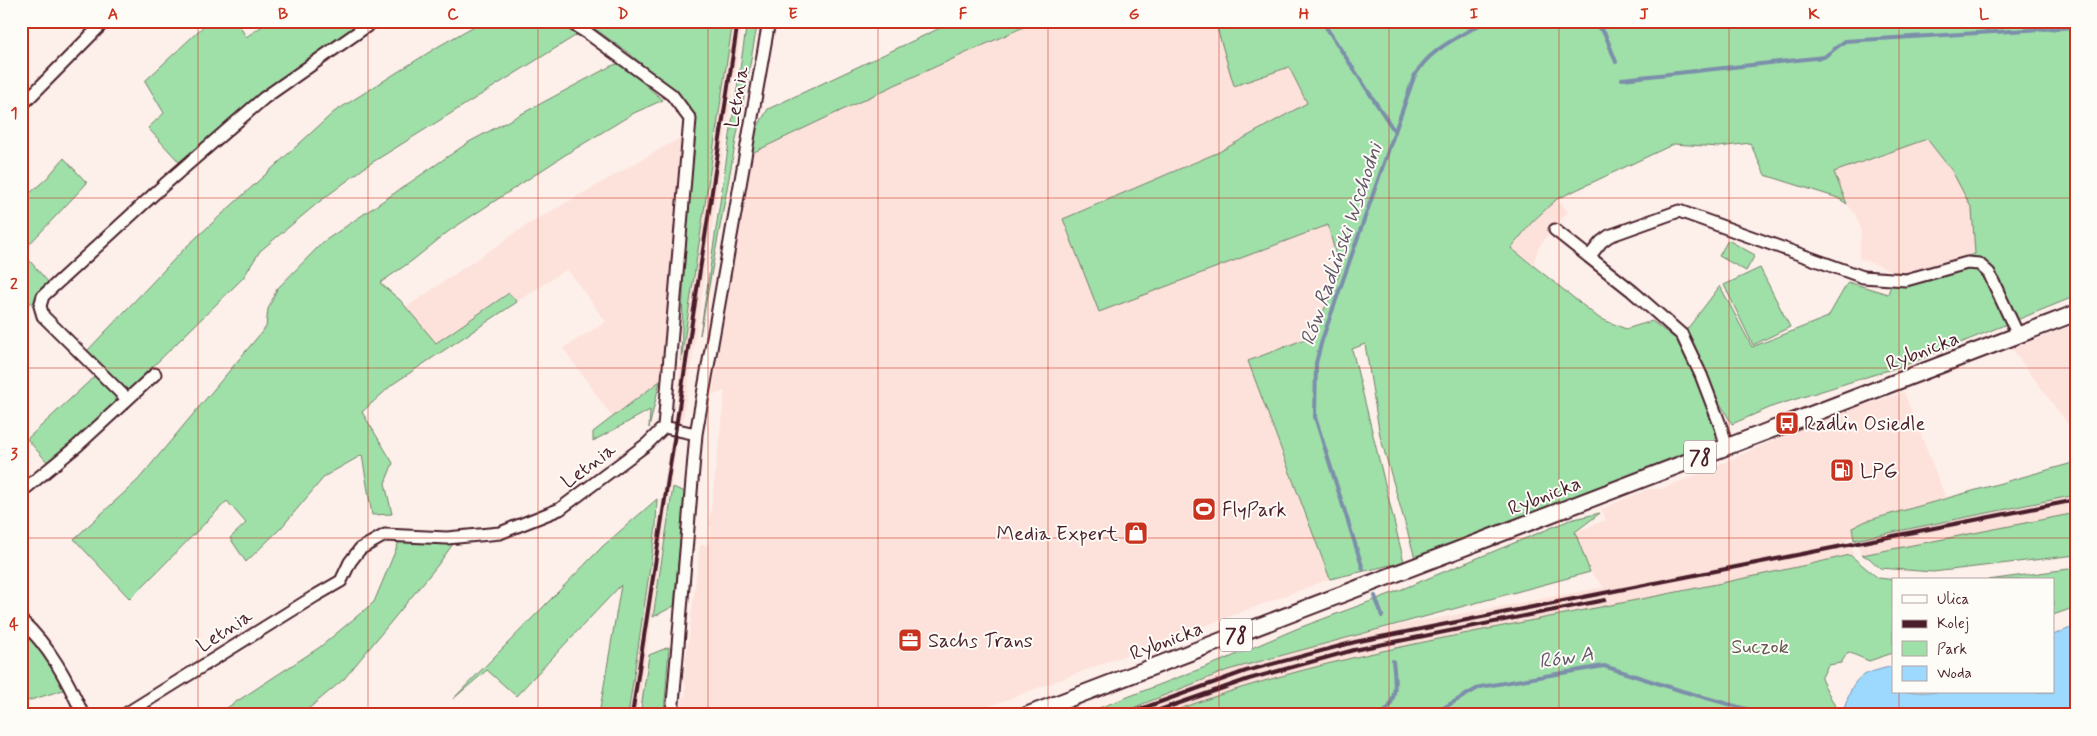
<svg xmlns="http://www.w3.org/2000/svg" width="2097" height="736" font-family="Mynerve,sans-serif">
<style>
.built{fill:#fde2db}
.green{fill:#9fdfa8;stroke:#747f6a;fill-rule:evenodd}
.water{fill:#9dd9fe;stroke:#7c8faa}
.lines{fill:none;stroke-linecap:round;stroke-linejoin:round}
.stream{stroke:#7c8faa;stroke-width:4}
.minor-casing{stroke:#4a1f2b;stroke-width:15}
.major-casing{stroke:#4a1f2b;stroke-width:19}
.minor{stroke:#fdfcf7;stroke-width:11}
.major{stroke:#fdfcf7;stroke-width:15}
.rail{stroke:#4a1f2b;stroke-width:4}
.grid{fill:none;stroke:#c8321e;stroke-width:1;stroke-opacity:0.55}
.labels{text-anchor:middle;stroke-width:4;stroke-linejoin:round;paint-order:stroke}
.shield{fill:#fdfcf7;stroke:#806168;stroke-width:1}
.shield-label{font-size:19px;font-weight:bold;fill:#4a1f2b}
.street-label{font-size:20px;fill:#4a1f2b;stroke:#fdfcf7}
.poi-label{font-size:20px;fill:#4a1f2b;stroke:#fdfcf7;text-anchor:start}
.park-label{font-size:20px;fill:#645950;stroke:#fdfcf7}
.water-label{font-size:21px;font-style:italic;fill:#63576a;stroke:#fdfcf7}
.neatline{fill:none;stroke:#c8321e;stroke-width:2}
.grid-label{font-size:16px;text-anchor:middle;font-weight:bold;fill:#c8321e}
</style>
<rect width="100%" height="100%" fill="#fdf0ea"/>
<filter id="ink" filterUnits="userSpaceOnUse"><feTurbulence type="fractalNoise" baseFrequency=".02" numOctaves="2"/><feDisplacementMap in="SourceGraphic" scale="10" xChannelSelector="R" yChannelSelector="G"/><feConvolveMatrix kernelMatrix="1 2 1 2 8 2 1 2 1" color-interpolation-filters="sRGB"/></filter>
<g filter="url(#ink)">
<!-- built -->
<path class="built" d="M733 21H743L682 427 674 423 681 361Z
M1037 21H1215L1289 67 1307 103 1219 152 1064 219 1100 311 1328 225 1340 272 1313 336 1248 361 1330 579 966 715H681L682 698 685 697 686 685 683 683 700 545H708L712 527 709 525 725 391 712 395 737 225 750 154 895 85Z
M685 135 670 309 660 381 613 418 563 348 606 322 567 269 517 302 508 293 436 343 405 308 527 225Z
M1927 139 1952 171 1972 209 1976 254 1907 273 1895 272 1859 258 1861 230 1855 214 1847 204 1833 172Z
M1557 199 1568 212 1554 227 1539 247 1533 265 1510 247 1532 222Z
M2076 324V435L2012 349Z
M1904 392 1946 498 1866 521 1853 528 1854 535 1846 541 1854 554 1749 578 1375 652 1274 679 1195 703 1164 715H1115L1228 670 1316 646 1405 624 1604 587 1590 572 1575 532 1606 520 1601 509 1648 489H1661L1691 477 1819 420Z
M672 434 678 436 641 693 637 715H628Z
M2076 496V513L1923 544 1862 555 1854 540Z"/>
<!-- green -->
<path class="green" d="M209 21H237L246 37 270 21H371L181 164 148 128 164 113 145 81Z
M483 21H560L580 33 368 165 319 202 260 251 243 278 126 393 85 356 87 351 186 247 334 112 439 46Z
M584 21H733L681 361 685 227 695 123 685 101 630 54Z
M747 21H758L700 335 746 29Z
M955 21H1037L895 85 750 154 755 131 768 109Z
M1215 21H2076V296L1911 363 1774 406 1732 424 1715 395V441L1415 558 1380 436 1365 344 1352 349 1404 562 1330 579 1248 361 1313 336 1340 272 1328 225 1099 312 1063 219 1219 152 1307 103 1289 67 1234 86ZM1927 139 1952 171 1972 209 1975 254 1908 273 1895 272 1888 294 1848 282 1828 317 1752 347 1720 286 1688 328 1673 337 1652 321 1626 329 1599 318 1511 248 1532 222 1557 199 1674 144 1719 147 1750 143 1765 175 1838 198 1847 204 1834 172Z
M620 63 663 100 634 113 565 155 449 231 413 260 380 283 400 300 436 343 509 293 517 302 393 384 362 412 393 463 385 483 392 514 372 515 362 455 325 476 281 528 246 562 230 538 246 523 227 501 130 599 74 539 138 480 266 327 268 309 277 289 323 242 469 142 611 66Z
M64 158 87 183 22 252 49 283 36 309 30 302 21 313V201L47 178Z
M1728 240 1755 255 1746 271 1719 256Z
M1760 268 1790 327 1753 345 1724 285Z
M95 376 115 393V402L49 464 27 439Z
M660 381 649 428 650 410 593 441V432Z
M2076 462V495L1854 540 1852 528 1866 521Z
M673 487 685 492 674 606 653 617Z
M657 499 656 527 628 715H599L621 585 516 696 487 670 453 699 603 546Z
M1600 513 1575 532 1590 572 1228 670 1115 715H1081L1226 659 1296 629 1390 594 1570 520Z
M2076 513V555L1933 572 1880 568 1869 558 1862 555Z
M399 542 453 544 437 566 344 679 301 715H216L320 647 374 602Z
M1850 555 1878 578 1897 580H1893V653L1869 661 1848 652 1841 663 1828 665 1821 679 1835 706 1832 715H1164C1268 674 1378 651 1488 629 1609 605 1730 583 1850 555Z
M2076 568V607L2053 615V580H1988Z
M21 628 50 659 66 689 21 703Z
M669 647 664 715H640L649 655Z"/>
<!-- water -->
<path class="water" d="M2076 626V706L2055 715H1842C1855 676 1854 676 1893 666V692H2053V635Z"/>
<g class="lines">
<!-- stream -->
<path class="stream" d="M1322 21 1395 132
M1592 21 1605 34 1616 62
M1622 79 1824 57 1845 41 2076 27
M1363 569 1315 417 1316 363 1322 340 1414 77C1428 49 1461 36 1486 21
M1375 596 1382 616
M1381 715C1399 704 1395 678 1393 661
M1431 715 1480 687 1604 666 1682 691 1767 715"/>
<!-- minor casing -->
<g class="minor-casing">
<path id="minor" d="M21 106 105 21
M1555 230 1589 257
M126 398 43 316 40 306 43 296 165 184 264 98 374 21
M664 427 696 434
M1726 447 1722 430 1701 375 1682 335 1632 291 1589 257 1601 242 1609 236 1679 211 1863 277 1906 280 1967 263 1979 264 1989 273 2018 335
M21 492 77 446 155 374
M21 620C50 647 67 679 83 715
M124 715 315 596 341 581 350 562 360 549 385 535 447 538 500 533 560 509 647 444 664 427 690 119 672 95 589 34 568 21
M672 715 696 434 769 21"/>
</g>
<!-- major casing -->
<g class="major-casing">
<path id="major" d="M1027 715 2076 313"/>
</g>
<!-- minor -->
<use href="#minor" class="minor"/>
<!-- major -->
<use href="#major" class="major"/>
<!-- rail -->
<path class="rail" d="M632 715 738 21
M1124 715 1246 671 1355 642 2076 500
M1145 715 1249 679 1354 650 1605 600"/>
</g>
</g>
<!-- grid -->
<path class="grid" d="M198 21V715M368 21V715M538 21V715M708 21V715M878 21V715M1048 21V715M1219 21V715M1389 21V715M1559 21V715M1729 21V715M1899 21V580M21 198H2076M21 368H2076M21 538H2076M1899 692V715"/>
<!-- icons -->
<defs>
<g id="bus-square" transform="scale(1.25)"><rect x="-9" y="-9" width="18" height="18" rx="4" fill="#c8321e" stroke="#fdfcf7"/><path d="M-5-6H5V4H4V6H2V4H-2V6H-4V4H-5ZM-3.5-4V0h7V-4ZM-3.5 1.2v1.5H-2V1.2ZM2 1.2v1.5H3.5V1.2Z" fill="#fff"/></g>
<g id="fuel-square" transform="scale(1.25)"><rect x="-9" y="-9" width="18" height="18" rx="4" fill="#c8321e" stroke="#fdfcf7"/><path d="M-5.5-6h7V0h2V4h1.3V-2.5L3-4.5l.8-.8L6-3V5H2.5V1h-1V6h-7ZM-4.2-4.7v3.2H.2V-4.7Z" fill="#fff"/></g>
<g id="stadium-square" transform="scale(1.25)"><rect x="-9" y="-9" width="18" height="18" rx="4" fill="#c8321e" stroke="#fdfcf7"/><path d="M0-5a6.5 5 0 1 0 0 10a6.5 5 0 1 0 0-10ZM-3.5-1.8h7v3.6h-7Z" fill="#fff"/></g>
<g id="shop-square" transform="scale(1.25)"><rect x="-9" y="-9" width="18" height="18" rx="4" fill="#c8321e" stroke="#fdfcf7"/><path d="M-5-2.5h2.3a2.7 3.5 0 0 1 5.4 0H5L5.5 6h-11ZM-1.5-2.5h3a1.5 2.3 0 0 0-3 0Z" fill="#fff"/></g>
<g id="office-square" transform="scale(1.25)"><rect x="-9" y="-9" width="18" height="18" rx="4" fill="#c8321e" stroke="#fdfcf7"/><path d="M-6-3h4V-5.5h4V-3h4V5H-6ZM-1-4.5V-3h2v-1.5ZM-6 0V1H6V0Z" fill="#fff"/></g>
</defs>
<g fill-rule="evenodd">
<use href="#bus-square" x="1787" y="423"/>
<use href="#fuel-square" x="1842" y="470"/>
<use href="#stadium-square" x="1204" y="509"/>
<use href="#shop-square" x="1136" y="533"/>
<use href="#office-square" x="910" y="640"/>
</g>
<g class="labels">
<!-- shield labels -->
<g class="shield">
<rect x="1684" y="440.5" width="32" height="33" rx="4"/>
<rect x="1220" y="618.5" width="32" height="33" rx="4"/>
</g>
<g class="shield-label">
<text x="1700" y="464">78</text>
<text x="1236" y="642">78</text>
</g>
<!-- street labels -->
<g class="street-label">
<text transform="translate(736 97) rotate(-80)" y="7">Letnia</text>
<text transform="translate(1922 350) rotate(-21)" y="7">Rybnicka</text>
<text transform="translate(588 465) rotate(-37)" y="7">Letnia</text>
<text transform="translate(1544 495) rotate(-21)" y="7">Rybnicka</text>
<text transform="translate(224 630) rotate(-33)" y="7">Letnia</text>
<text transform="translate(1166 640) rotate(-21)" y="7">Rybnicka</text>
</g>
<!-- poi labels -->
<g class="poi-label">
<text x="1804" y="430">Radlin Osiedle</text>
<text x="1860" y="477">LPG</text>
<text x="1222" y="516">FlyPark</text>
<text x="1118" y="540" text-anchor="end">Media Expert</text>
<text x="928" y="647">Sachs Trans</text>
</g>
<!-- park labels -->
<g class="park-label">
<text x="1760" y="653">Suczok</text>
</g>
<!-- water labels -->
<g class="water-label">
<text transform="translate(1341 244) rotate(-71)" y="7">Rów Radliński Wschodni</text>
<text transform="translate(1566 657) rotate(-9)" y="7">Rów A</text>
</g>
</g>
<!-- margin -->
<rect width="2097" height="736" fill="none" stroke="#fdfcf7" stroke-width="55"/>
<!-- legend -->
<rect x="1892" y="578" width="162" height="115" fill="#fdfcf7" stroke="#b5a4a5"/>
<rect x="1902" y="595" width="25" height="8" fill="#fdfcf7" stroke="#b5a4a5"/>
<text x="1937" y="604" font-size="15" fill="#4a1f2b">Ulica</text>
<rect x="1902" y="620" width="25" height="8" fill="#4a1f2b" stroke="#b5a4a5"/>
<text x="1937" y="628" font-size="15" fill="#4a1f2b">Kolej</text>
<rect x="1902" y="641" width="25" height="15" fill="#9fdfa8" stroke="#b5a4a5"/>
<text x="1937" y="654" font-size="15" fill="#4a1f2b">Park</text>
<rect x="1902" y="666" width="25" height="15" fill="#9dd9fe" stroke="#b5a4a5"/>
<text x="1937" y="678" font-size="15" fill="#4a1f2b">Woda</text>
<rect x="28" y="28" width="2042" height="680" class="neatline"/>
<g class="grid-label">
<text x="113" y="19">A</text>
<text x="283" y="19">B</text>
<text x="453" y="19">C</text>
<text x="623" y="19">D</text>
<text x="793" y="19">E</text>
<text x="963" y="19">F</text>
<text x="1134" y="19">G</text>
<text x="1304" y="19">H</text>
<text x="1474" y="19">I</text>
<text x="1644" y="19">J</text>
<text x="1814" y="19">K</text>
<text x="1984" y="19">L</text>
<text x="14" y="118">1</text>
<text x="14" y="289">2</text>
<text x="14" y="459">3</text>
<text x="14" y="629">4</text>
</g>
</svg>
